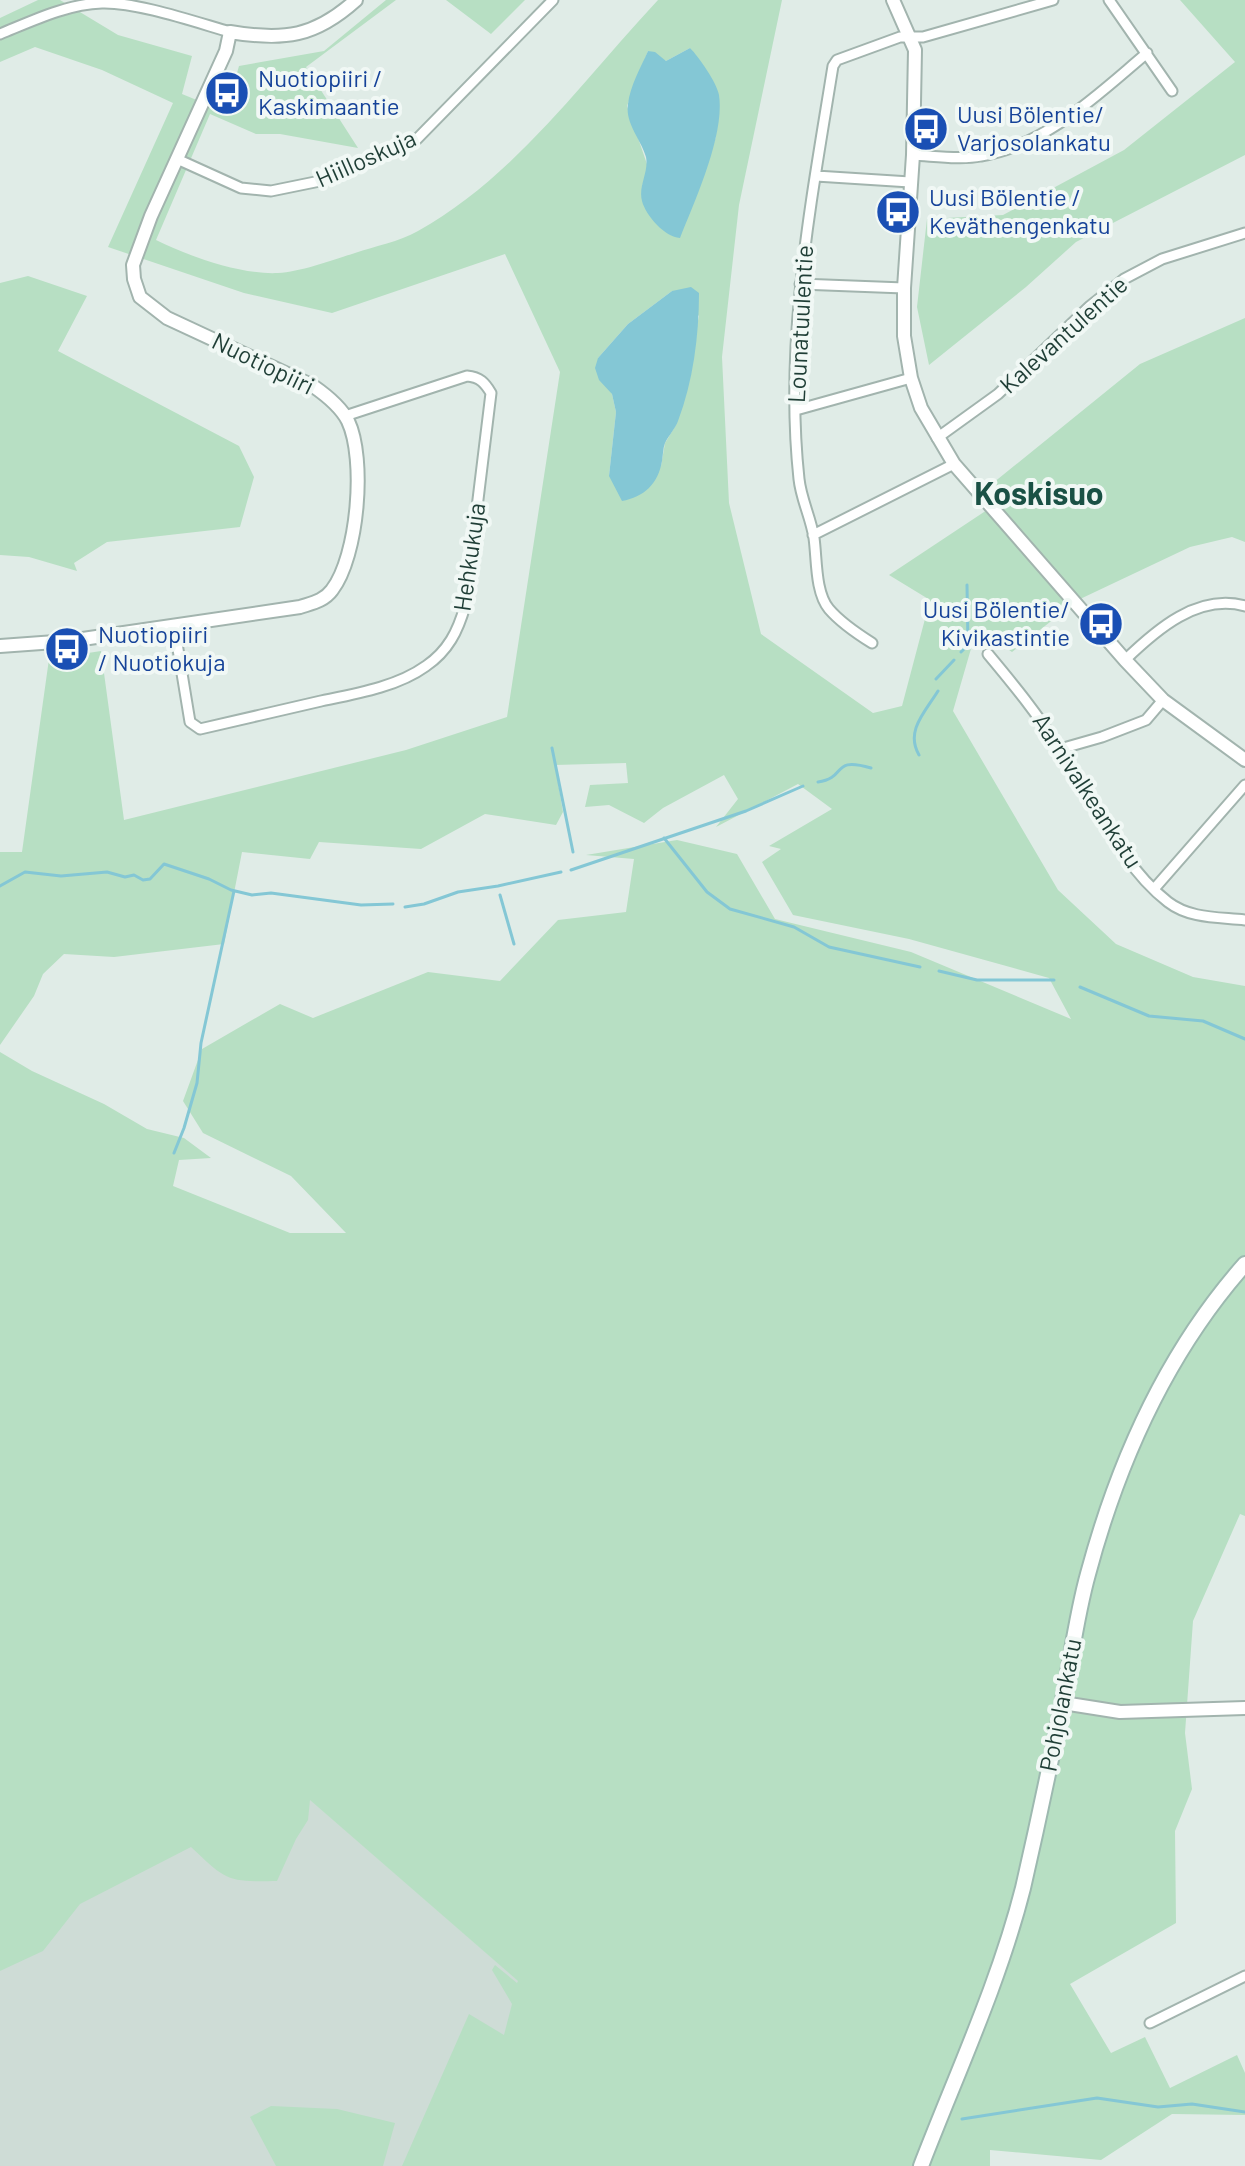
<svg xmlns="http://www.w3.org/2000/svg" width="1245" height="2166" font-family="Barlow,sans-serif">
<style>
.built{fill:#cedcd6}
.green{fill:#b7dfc3;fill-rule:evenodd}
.water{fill:#84c7d5}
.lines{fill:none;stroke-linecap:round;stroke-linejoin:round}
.stream{stroke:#84c7d5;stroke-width:3}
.minor-casing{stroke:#a2b4ae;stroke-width:13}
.tertiary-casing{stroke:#a2b4ae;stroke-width:16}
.secondary-casing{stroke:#9db9b0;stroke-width:18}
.minor{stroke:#fff;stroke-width:9}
.tertiary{stroke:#fff;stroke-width:12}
.secondary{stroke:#fff;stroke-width:14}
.labels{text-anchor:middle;stroke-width:8;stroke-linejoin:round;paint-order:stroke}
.transit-label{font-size:24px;fill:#164399;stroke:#f1f8f5;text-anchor:start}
.street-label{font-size:24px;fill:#1f3e36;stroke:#f1f8f5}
.district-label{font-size:32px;font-weight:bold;fill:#1a5145;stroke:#f1f8f5}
</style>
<rect width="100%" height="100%" fill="#e0ece7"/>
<!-- built -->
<path class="built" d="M289 1781 731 2166H0V1937Z"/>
<!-- green -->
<path class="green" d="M38 0H60L118 35 192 56 182 94 226 112 239 66 324 51 386 0H396L306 67 358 148 280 134H256L210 114 156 240C188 256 241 275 278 273 300 272 333 260 355 253 375 246 399 242 418 231 515 177 583 80 658 0H782L739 205 722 357 729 503 761 634 873 713 902 706 930 600 889 575 987 510 1004 496 993 483 1140 364 1245 318V542L1232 537 1190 547 1078 600 1012 652 977 628 953 711 1058 890 1116 944 1193 977 1245 986V1516L1240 1514 1193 1621 1185 1733 1192 1789 1175 1831 1176 1923 1070 1984 1111 2053 1145 2037 1170 2088 1237 2055 1245 2073V2115L1172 2114 1101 2160 990 2150V2166H402L469 2014 504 2035 512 2004 492 1970 495 1965 517 1983 518 1981 310 1800 308 1820 296 1839 277 1881C227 1882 227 1881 191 1847L80 1904 43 1951 0 1971V1052L32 1071 104 1104 147 1129 184 1138 211 1158 179 1160 173 1186 290 1233H346L291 1176 203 1133 183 1101 202 1049 280 1004 313 1018 428 972 500 981 558 920 626 912 634 859 586 855 677 840 737 854 775 919 911 952 1071 1019 1049 978 909 939 793 915 762 862 781 849 769 846 832 809 798 784 716 827 738 799 724 775 663 808 644 823 609 805 585 807 590 785 628 783 626 763 555 765 563 812 556 825 485 814 421 849 319 842 310 859 242 852 224 944 114 957 64 954 43 974 34 996 0 1045V852H22L49 659 101 651 124 820 406 750 507 717 560 372 505 254 332 313 244 293 108 247 173 103 102 70 35 47 0 62V18ZM690 48 716 137 707 162 642 187 648 167 627 106 648 51 666 61ZM672 291 699 316 676 425 665 443 661 466 609 476 616 412 612 394 598 358 628 324Z
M446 0H525L491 34Z
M1180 0H1245V155L1076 242 1026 287 929 365 917 307 927 219 1003 215 1124 150 1235 62Z
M28 276 87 296 58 351 239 446 254 477 240 527 107 542 74 563 77 571 29 557 0 555V283Z
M271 2106 337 2109 395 2123 383 2166H276L250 2117Z"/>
<!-- water -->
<path class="water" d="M690 48C699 57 717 83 719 95 725 135 695 200 680 238 665 237 646 216 642 201 638 186 649 172 646 157 641 139 625 124 628 104 630 86 641 67 648 51L655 52 666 61Z
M691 287 699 293C699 336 693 382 678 421 675 429 669 435 665 443 663 448 663 455 662 461 658 484 644 497 622 501L609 476 616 412 612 394 599 380 595 368 598 358 628 324 672 291Z"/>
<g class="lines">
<!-- stream -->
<path class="stream" d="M961 652 968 645 967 585
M936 679 954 660
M552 748 573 852
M919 755C905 731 925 712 938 691
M818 782C848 778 830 756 871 768
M664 838 707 892 730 909 794 927 829 947 920 967
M571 870 746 811 803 786
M0 886 25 872 61 876 107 872 125 877 134 875 143 880 150 879 164 864 209 879 231 890 252 895 271 893 361 905 393 904
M500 895 514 944
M405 907 424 904 458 892 498 886 561 872
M939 971 977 980H1054
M1080 987 1149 1016 1203 1021 1245 1039
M174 1153 184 1128 197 1083 201 1043 234 891
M962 2119 1097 2098 1158 2107 1192 2104 1245 2112"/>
<!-- minor casing -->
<g class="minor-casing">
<path id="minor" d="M1109 0 1172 91
M0 34C32 21 67 4 102 3 137 2 195 22 230 32
M913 155C934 156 961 160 981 156 1047 145 1098 94 1147 53
M177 159 241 188 271 191 320 181 414 142 553 0
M816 176 910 182
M800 284 904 288
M796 410 911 378
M937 438 998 394 1090 306 1124 279 1162 259 1245 233
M813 535 954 464
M174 625 190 722 200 729C240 720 281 710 321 701 355 694 397 687 426 666 448 651 458 631 465 606L491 393C485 383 480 377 467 376L345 416
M872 643C856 633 841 623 829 609 815 592 817 559 814 538 811 518 801 499 799 479 784 340 811 203 833 66L837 60 900 37H923L1053 0
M988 654C1013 684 1037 713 1058 747 1091 797 1120 865 1168 902 1190 919 1219 917 1245 920
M1125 660C1156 630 1198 593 1245 606
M1060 749 1102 737 1146 720 1163 700
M1154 889 1245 785
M1150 2023 1245 1976"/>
</g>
<!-- tertiary casing -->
<g class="tertiary-casing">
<path id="tertiary" d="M893 0 915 50 913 155 904 288V336L911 378 921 408 954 464 1125 660 1163 700 1245 760
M0 646 69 641 300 607C312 603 324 601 332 590 358 556 366 459 348 421 341 407 326 395 313 386L167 318 140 297 134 279 133 265 151 216 226 51 230 32C284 41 315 37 356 0
M1063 1703 1120 1712 1245 1708"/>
</g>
<!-- secondary casing -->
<g class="secondary-casing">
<path id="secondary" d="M921 2166C956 2075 999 1983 1023 1888 1037 1827 1050 1766 1062 1705 1071 1661 1076 1617 1088 1574 1118 1462 1167 1352 1245 1264"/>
</g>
<!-- minor -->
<use href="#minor" class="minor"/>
<!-- tertiary -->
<use href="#tertiary" class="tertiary"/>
<!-- secondary -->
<use href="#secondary" class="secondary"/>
</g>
<!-- icons -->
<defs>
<g id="bus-disc" transform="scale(2.3)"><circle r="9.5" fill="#1a4fb4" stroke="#f1f8f5"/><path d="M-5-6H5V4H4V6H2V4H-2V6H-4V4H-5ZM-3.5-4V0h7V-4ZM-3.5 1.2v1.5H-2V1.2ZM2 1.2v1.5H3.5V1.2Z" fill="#fff"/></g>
</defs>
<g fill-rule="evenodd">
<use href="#bus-disc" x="227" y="93"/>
<use href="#bus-disc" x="926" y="129"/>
<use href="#bus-disc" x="898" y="212"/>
<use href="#bus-disc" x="1101" y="624"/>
<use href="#bus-disc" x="67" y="649"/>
</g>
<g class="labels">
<!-- transit labels -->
<g class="transit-label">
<text x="258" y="87">Nuotiopiiri /<tspan x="258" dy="28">Kaskimaantie</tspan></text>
<text x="957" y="123">Uusi Bölentie/<tspan x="957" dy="28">Varjosolankatu</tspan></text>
<text x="929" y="206">Uusi Bölentie /<tspan x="929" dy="28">Keväthengenkatu</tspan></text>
<text x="1070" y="618" text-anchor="end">Uusi Bölentie/<tspan x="1070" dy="28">Kivikastintie</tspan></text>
<text x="98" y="643">Nuotiopiiri<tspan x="98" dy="28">/ Nuotiokuja</tspan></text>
</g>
<!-- street labels -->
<g class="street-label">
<text transform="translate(366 159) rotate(-24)" y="8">Hiilloskuja</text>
<text transform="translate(801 324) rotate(-87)" y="8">Lounatuulentie</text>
<text transform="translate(1064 335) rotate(-42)" y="8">Kalevantulentie</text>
<text transform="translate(263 364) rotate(26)" y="8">Nuotiopiiri</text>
<text transform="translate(470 557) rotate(-82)" y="8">Hehkukuja</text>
<text transform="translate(1087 791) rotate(57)" y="8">Aarnivalkeankatu</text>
<text transform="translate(1061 1705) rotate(-79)" y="8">Pohjolankatu</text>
</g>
<!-- district labels -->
<g class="district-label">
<text x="1039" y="505">Koskisuo</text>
</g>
</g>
</svg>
